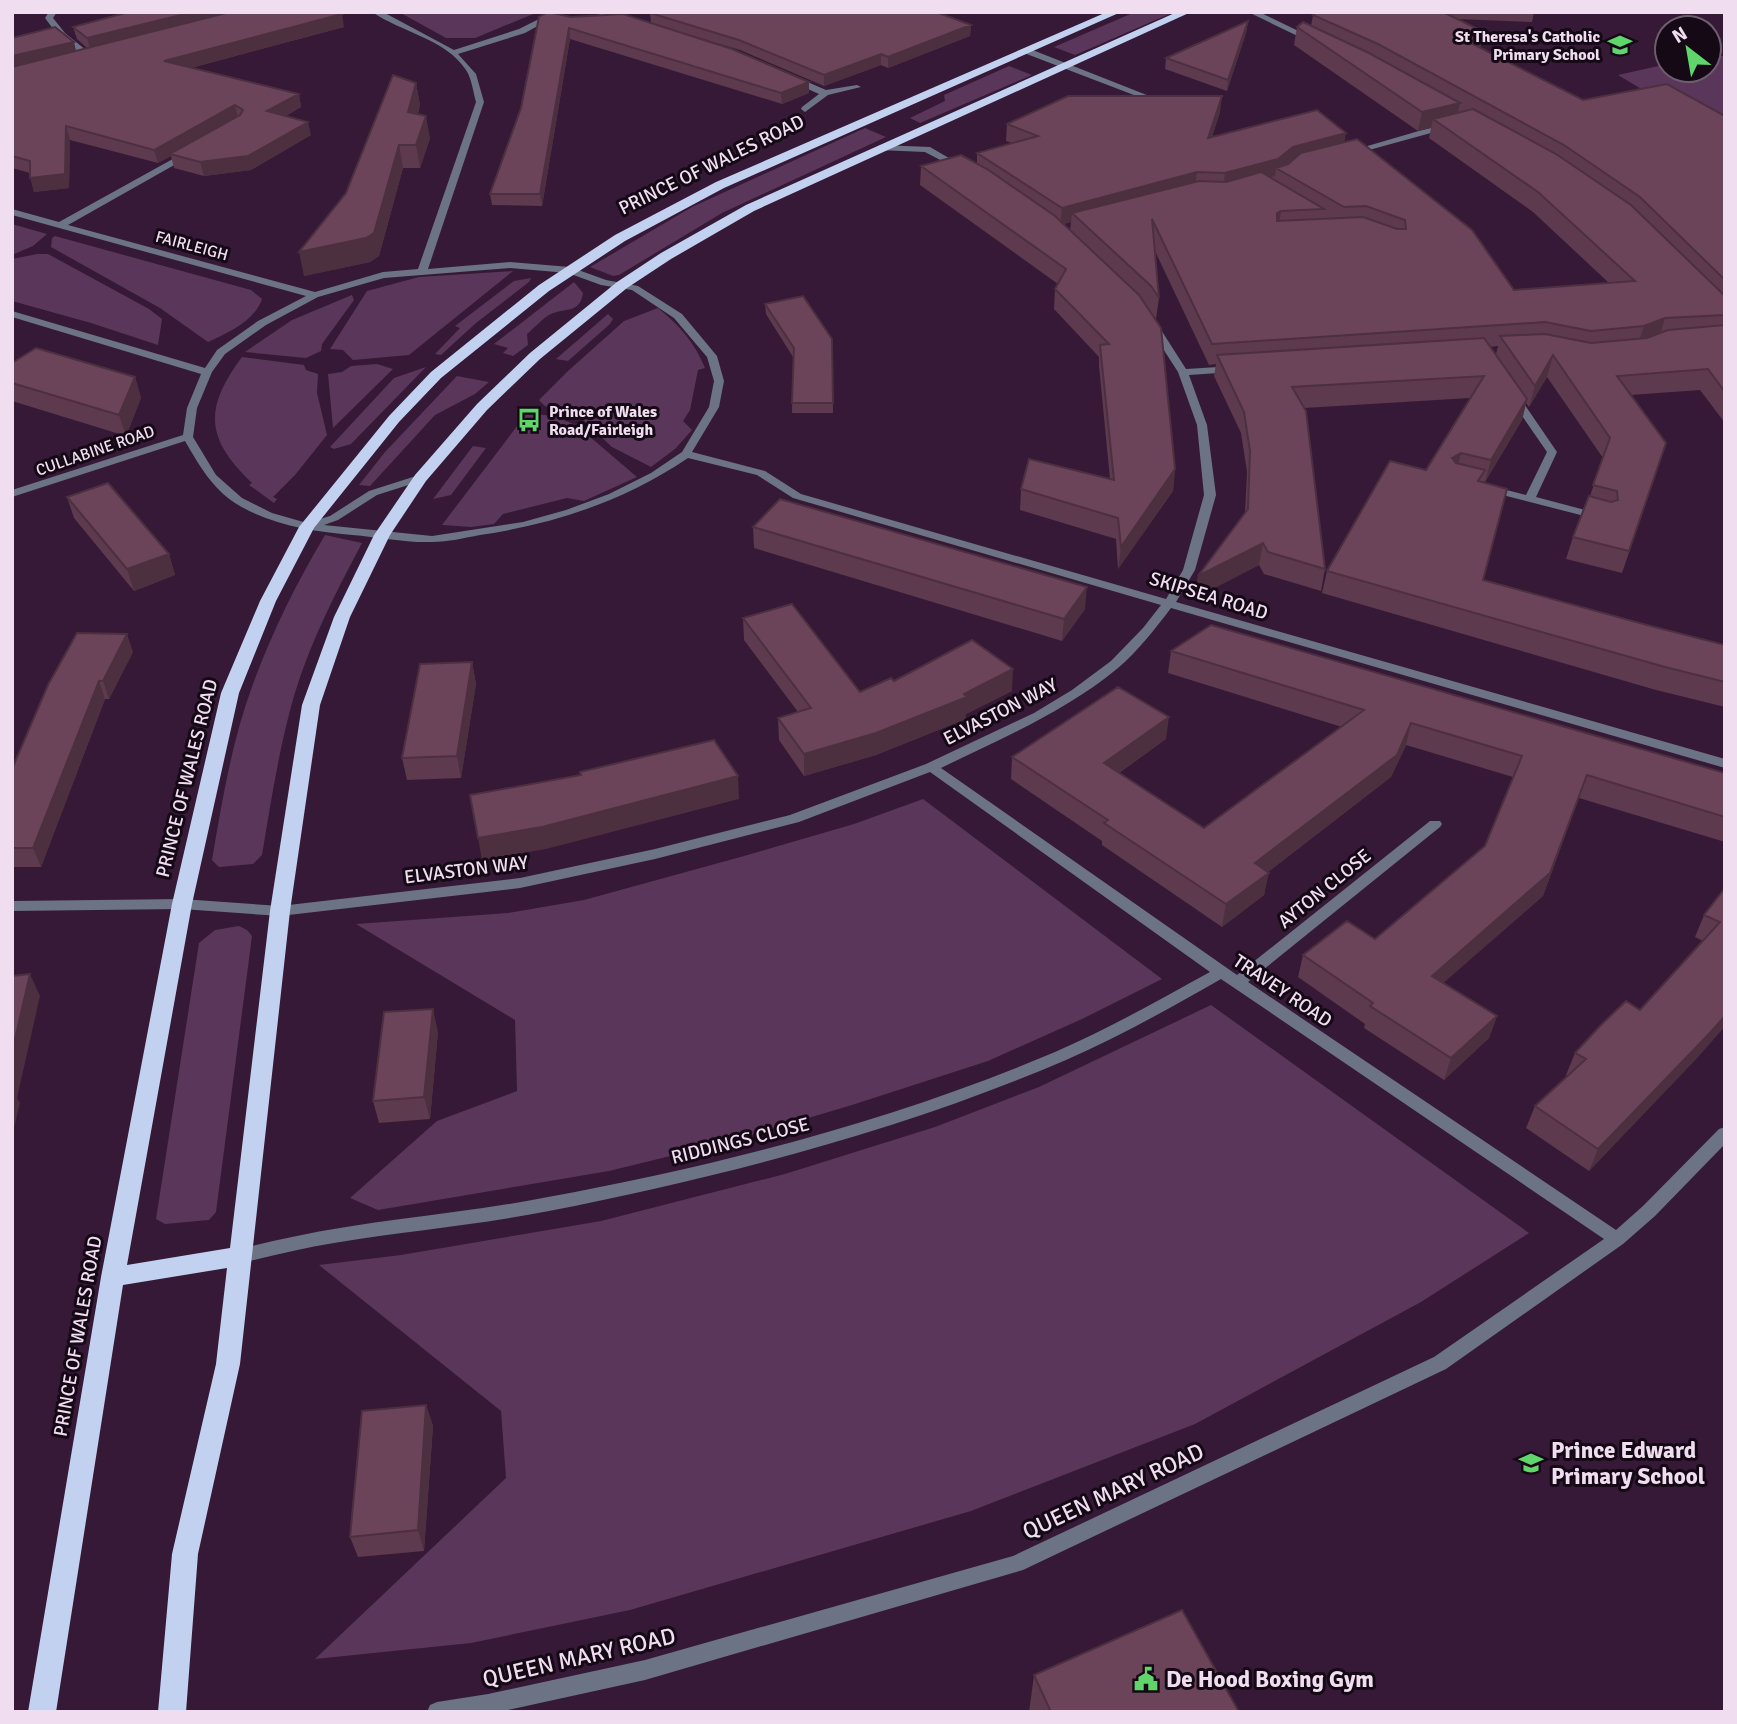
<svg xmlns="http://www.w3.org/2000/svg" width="1737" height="1724" font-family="Signika,sans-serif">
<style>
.green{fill:#5a365b}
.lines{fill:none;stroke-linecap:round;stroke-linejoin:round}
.minor{fill:#6b7384;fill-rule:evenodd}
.trunk{fill:#c2d1f0;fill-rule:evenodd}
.wall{fill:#5d3a4d;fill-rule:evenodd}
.shaded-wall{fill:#4c303f}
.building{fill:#6c445a;stroke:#4c303f;stroke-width:2}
.labels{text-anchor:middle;stroke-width:6;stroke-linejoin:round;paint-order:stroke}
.far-poi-label{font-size:16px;font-weight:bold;fill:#f0def0;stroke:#150916;text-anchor:end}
.far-street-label{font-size:16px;fill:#f0def0;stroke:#150916}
.street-label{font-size:19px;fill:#f0def0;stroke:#150916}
.near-poi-label{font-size:23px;font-weight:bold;fill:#f0def0;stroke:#150916;text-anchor:start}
.near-street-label{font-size:23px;fill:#f0def0;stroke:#150916}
</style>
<rect width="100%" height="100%" fill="#351936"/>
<!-- green -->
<path class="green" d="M399 12H538L475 38H446Z
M1135 12H1174L1075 55 1054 47Z
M1709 56H1725V122L1643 90 1618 75 1667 64V70H1709Z
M1009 66 1032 75 920 123 910 118 945 101 944 95Z
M865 128 886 137 722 213 619 275 613 276 590 267 692 207Z
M12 224 47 234 33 246 12 255Z
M55 236 251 290 262 299C255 321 227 333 208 342L160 308 51 247 52 238Z
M37 254H48L149 309 162 319 158 345 91 323 12 301V259Z
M513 271 409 355 353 360 343 350 330 349 367 291 419 277Z
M531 278 529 282 476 323 441 355 435 354 460 328 455 326 514 281Z
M574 282 583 293C580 315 563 307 549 315 541 320 534 328 527 334L528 345 513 356 503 353 508 348 494 344Z
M352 295 354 300 322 344 321 351 306 358 245 352 292 320Z
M658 308C679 325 695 343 705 368L698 370 690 410 683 421 692 430 675 449 651 467 612 447 581 418 545 406 539 400 568 371 624 321Z
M608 314 613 319 610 324 568 361 556 359Z
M242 357 304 365 306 370 318 374 317 393 327 435 295 475 273 497 277 499 274 503 249 485 252 483C206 439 203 409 242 357Z
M377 364 393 369 333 428 328 374 342 372 351 366Z
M426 367 351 444 334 449 330 447 394 378Z
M457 376 489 382 475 394 435 415 370 486 359 485 385 452Z
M527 413 553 416 576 425 637 477 584 501 567 498 503 514 494 524 471 527 442 525Z
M473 446 486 448 451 495 433 499Z
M325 535 362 543C336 592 310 642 294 696 279 748 271 802 262 855L253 864 219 867 212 860C222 801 232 740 253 684 272 632 297 582 325 535Z
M923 799 1162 979 1082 1019 988 1061 852 1105 724 1143 609 1171 378 1210 350 1198 437 1121 517 1091 515 1020 356 924 508 913 584 900 744 856 854 824Z
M239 926 247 930 252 936 216 1212 209 1220 165 1224 156 1219 199 943 215 930Z
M1211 1005 1529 1233 1421 1302 1195 1424 971 1511 630 1610 471 1643 315 1659 506 1478 501 1411 319 1265 401 1255 601 1221 785 1174 935 1127 1039 1087Z"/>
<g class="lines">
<!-- minor -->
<path class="minor" d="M49 12H57L53 18 65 33 92 55V59H86L59 37 45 18Z
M372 12H383L454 50 519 29 553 12H563L525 33 458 54 476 74 484 102 428 269 510 262 570 267 606 280 638 286 682 314 717 356 724 381 719 407 692 452 765 471 801 494 1166 599 1183 570 1204 495 1197 425 1178 372 1147 324 1156 322 1186 369 1234 366 1239 369 1234 372 1189 375 1207 425 1216 495 1195 570 1176 602 1725 759V768L1171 608C1155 629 1138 651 1118 668 1065 712 1002 738 941 768L1237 975 1430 821H1440L1442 824 1440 827 1248 982 1616 1230 1643 1206 1719 1129 1725 1127V1144L1655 1216 1623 1244 1446 1369 1023 1570 645 1680 499 1712H427L430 1705 437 1702 488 1694 645 1660 1013 1556 1434 1357 1604 1239 1221 979C1170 1008 1119 1037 1066 1060 900 1131 725 1176 549 1211 478 1225 405 1231 334 1243 303 1248 272 1256 241 1263L235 1261 233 1256 235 1251C253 1245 273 1241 292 1237 376 1219 463 1214 548 1197 721 1165 892 1121 1055 1052 1108 1029 1159 1000 1210 972L930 772 799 822 655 859 520 888 280 916 182 909 12 911V901L182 899 280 906 520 878 655 849 790 815 926 764 1034 713 1072 690 1111 661 1143 628 1161 605 793 498 757 475 688 458C624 501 555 524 480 535 464 538 448 542 432 542 406 543 378 537 352 535 312 531 270 525 235 503 212 488 199 465 185 441L12 497V490L183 435 187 408 201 374 12 317V311L205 368 217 350 258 321 306 296 12 215V209L59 222 189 150 193 153 192 155 68 225 315 292 383 272 418 269 476 102C473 92 472 79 466 70 446 39 401 32 372 12ZM510 268 568 273 601 285 632 290 674 318 707 357 714 381 709 407 682 452 651 473 609 494 566 510 523 522 432 536 324 525 338 520 377 495 424 480V476H416L369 491 330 516 307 523 272 513 242 498 216 475 193 437 197 408 212 372 225 354 266 325 318 297 384 278Z
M592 12H605L626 20 622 22Z
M1248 12H1259L1315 39 1308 41Z
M1024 49H1030L1167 103 1160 105 1024 53Z
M790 77H796L826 90 857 85 861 87 828 95 805 112 801 109 802 107 819 94 790 81Z
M1446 123 1450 126 1449 128 1351 155 1347 152Z
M881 145 930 147 966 168 959 170 925 152 878 150V146Z
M1514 394 1518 395 1557 452 1536 497 1604 515V519L1600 520 1483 490 1481 488 1487 485 1526 495 1547 452 1509 397Z"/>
<!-- trunk -->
<path class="trunk" d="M1107 12H1121L724 188 625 241 549 291 441 378 399 422 314 528 276 601 239 693 192 904 127 1265 230 1248 270 911 302 705 334 617 374 535 415 475 477 404 530 353 617 282 661 253 746 205 1177 12H1191L754 211 671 259 627 288 540 359 487 410 426 481 390 535 350 617 320 705 290 911 240 1364 198 1554 186 1712H158L172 1554 216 1364 227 1268 123 1285 56 1712H28L101 1277 172 904 221 693 260 601 299 527 389 416 431 372 539 285 615 235 716 182Z"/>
</g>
<!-- wall -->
<path class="wall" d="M1317 12H1534L1532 22 1456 19 1480 48 1583 100 1725 116V423L1700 390 1631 395 1659 465 1622 573 1566 559 1573 537 1590 496 1603 458 1547 377 1529 407 1526 403 1522 420 1485 482 1482 481V482L1483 580 1647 625 1725 645V707L1656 690 1322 593 1327 571 1426 470 1470 398 1304 408 1325 569 1321 591 1264 574 1259 565 1195 598 1198 576 1245 513 1247 472 1241 433 1214 376 1216 364 1209 365 1154 249 1159 298 1156 319 1145 304 1175 469 1173 491 1118 569 1116 539 1020 510 1021 489 1110 479 1099 366V357L1054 309 1055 289 1058 284 920 185 921 166 977 164V153L1012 143 1006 141 1007 124 1220 112 1212 137 1345 142 1514 290 1609 283 1533 212 1429 138 1431 128 1418 131 1294 45 1297 27 1311 26 1313 15ZM1071 222 1070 230 1064 224ZM1498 346 1496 354 1490 347Z
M650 13 971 25 970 36 888 68 881 65 824 86 740 50 659 26 809 82V93L782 104 570 39 542 206 492 205 490 194 571 17 651 23Z
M1248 21 1246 33 1227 91 1165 69 1166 58Z
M73 27H344L191 68 299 94 301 107 286 116 311 135 251 170 204 176 174 168 171 156 158 163 70 140 69 188 34 192 30 173 12 168V38L76 51 87 48 77 39Z
M416 83 420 105 418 114 430 138 420 168H403L379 256 370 262 304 276 346 193Z
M765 304 832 339 833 413H792L793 357 766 314Z
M12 363 135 377 141 398 126 436 12 401Z
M67 497 169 554 175 575 134 591 74 518Z
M753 527 1085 609 1062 641 754 548Z
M743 618 860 692 894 681 1012 691 966 714V719L876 755 804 776 779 740 778 718 798 712 744 640Z
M1171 651 1725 773V842L1579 798 1543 896 1443 983 1497 1016 1489 1038 1444 1080 1364 1028 1365 1024 1298 977 1303 955 1375 939 1485 846 1513 777 1406 745 1391 777 1268 872 1264 895 1222 927 1102 845V841L1011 779 1012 757 1166 739 1119 773 1204 828 1342 727 1168 673Z
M133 652 109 699H105L41 867H12V769L48 685Z
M472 662 476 684 461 778 407 780 402 758Z
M1725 888V1026L1697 1058 1589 1171 1526 1128 1535 1106 1568 1076 1566 1075 1575 1053 1640 1010 1703 941 1695 937 1704 915Z
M438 1032 430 1119 379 1123 373 1101Z
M426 1405 433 1426 424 1551 358 1557 350 1537Z
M1034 1675 1239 1712H1029Z"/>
<!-- shaded-wall -->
<path class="shaded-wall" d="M193 12H247L91 51 87 38Z
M342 14 344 27 167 74 164 61Z
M1248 21 1246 33 1227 91 1228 80Z
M971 25 970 36 888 68V57Z
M569 28 570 39 542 206 540 194Z
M1484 32 1480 50 1461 38Z
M74 42 77 55 12 70V56Z
M881 54V65L824 86V75Z
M809 82V93L782 104 781 93Z
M416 83 420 105 412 134 408 112Z
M299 94 301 107 270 125 267 111Z
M1222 96 1220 112 1206 155 1208 138Z
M1460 103 1456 121 1433 119 1431 128 1418 131 1422 112Z
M235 105 238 119 170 154 171 156 158 163 154 150Z
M426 116 430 138 420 168 416 145Z
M308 122 311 135 251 170 204 176 200 162Z
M66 126 70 140 69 188 34 192 30 178Z
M1346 133 1343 150 1276 168 1275 176 1223 190 1225 173 1293 147Z
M399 145 403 168 379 256 370 262 304 276 299 252Z
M1197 172 1195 189 1072 213 1071 222 1060 225 1062 208Z
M1281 211 1278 232 1277 213Z
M1665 318 1659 339 1637 347 1644 326Z
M1553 355 1547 377 1529 407 1535 386Z
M135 377 141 398 126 436 119 415Z
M1527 399 1522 420 1485 482 1491 460Z
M1461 453 1456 474 1452 458Z
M1175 469 1173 491 1118 569 1121 547Z
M1263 543 1259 565 1195 598 1198 576Z
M169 554 175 575 134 591 127 569Z
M1087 587 1085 609 1062 641 1064 619Z
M127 634 133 652 109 699 103 681Z
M472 662 476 684 461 778 457 756Z
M1013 669 1012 691 966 714V719L876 755 804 776V754L964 694Z
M99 681 105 699 41 867 33 848Z
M1169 717 1166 739 1101 785 1104 763Z
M1411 723 1406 745 1391 777 1250 886 1255 863Z
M1587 775 1543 896 1426 998 1432 976Z
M738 776 739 799 546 849 482 860 478 838Z
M1269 873 1264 895 1222 927 1226 904Z
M30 974 40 996 17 1098 20 1103 12 1136V1052Z
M433 1009 438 1032 430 1119 424 1097Z
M1497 1016 1489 1038 1444 1080 1451 1058Z
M1725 1016V1026L1697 1058 1589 1171 1598 1149Z
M426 1405 433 1426 424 1551 418 1530Z"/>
<!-- building -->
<path class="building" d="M129 12H193L87 38 73 27Z
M230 12H339L342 14 164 61 299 94 267 111 308 122 248 156 200 162 170 154 240 115 243 110 235 105 154 150 66 126 65 174 30 178V161L12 156V67Z
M548 12 571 17 623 14 732 49 809 82 781 93 569 28 540 194H490L521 108 539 17Z
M936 12 971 25 888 57 881 54 824 75 739 40 650 13Z
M1317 12H1443L1484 32 1461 38 1583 100 1667 84 1725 116V280L1640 197 1564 145 1378 44 1313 15Z
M1248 21 1228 80 1166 58Z
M1303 22 1369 53 1460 103 1422 112 1297 27Z
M55 27 74 42 12 56V38Z
M393 75 416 83 408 112 426 116 416 145H399L374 233 366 238 299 252 346 193Z
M1068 96H1222L1208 138 1317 110 1346 133 1293 147 1278 159 1225 173 1197 172 1062 208 977 153 1038 136 1007 124Z
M1473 109 1556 154 1631 205 1725 296V315L1665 318 1644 326 1591 331 1545 322 1212 344 1152 219 1159 298 1151 286 1072 213 1199 181 1226 182 1261 172 1324 209 1281 211 1277 213V221L1363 217 1397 229H1406L1405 220 1366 206 1344 207 1276 168 1288 164 1301 153 1357 139 1472 230 1514 290 1635 281 1538 192 1433 119Z
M961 155 987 169 1055 216 1139 295 1161 328 1175 469 1121 547 1118 518 1021 489 1029 459 1114 480 1100 345 1109 344 1055 289 1066 269 921 166Z
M803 296 832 339 833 403H792L794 348 765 304Z
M1725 325V392L1708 369 1617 376 1666 443 1629 551 1573 537 1589 496 1611 502 1618 500 1617 491 1593 485 1610 438 1553 355 1535 386 1500 336 1545 334 1591 343 1647 338 1668 330Z
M1484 338 1527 399 1491 460 1461 453 1452 458 1456 463 1485 470 1478 481 1507 489 1483 580 1647 625 1725 645V682L1665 667 1327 571 1390 461 1426 470 1484 376 1292 387 1306 411 1325 569 1268 552 1263 543 1198 576 1248 509 1250 451 1244 412 1217 355Z
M36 348 135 377 119 415 12 383V363Z
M108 483 169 554 127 569 67 497Z
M780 499 1087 587 1064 619 753 527Z
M792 604 860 692 891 678 894 681 972 640 1013 669 964 694 967 697 876 733 804 754 778 718 811 708 743 618Z
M1211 625 1725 773V817L1587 775 1550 873 1432 976 1497 1016 1451 1058 1370 1006 1373 1003 1303 955 1347 921 1375 939 1485 846 1522 756 1411 723 1397 755 1255 863 1269 873 1226 904 1104 823 1108 820 1012 757 1118 687 1169 717 1104 763 1204 828 1364 710 1171 651Z
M77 633 127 634 103 681H99L33 848H12V769L48 685Z
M472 662 457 756 402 758 420 664Z
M714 740 738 776 542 827 478 838 470 795 581 775 580 772Z
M1725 888V1016L1707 1036 1598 1149 1535 1106 1586 1059 1575 1053 1600 1026 1626 1001 1640 1010 1720 922 1704 915Z
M30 974 12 1052V976Z
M433 1009 424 1097 373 1101 384 1012Z
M426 1405 418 1530 350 1537 362 1411Z
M1182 1610 1239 1712H1051L1034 1675Z"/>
<!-- icons -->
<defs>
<g id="school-bare" transform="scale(1.89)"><path d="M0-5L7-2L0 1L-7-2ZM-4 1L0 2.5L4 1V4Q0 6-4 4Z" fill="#5fd56b" stroke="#150916" stroke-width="2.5" paint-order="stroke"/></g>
<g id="bus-bare" transform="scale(1.89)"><path d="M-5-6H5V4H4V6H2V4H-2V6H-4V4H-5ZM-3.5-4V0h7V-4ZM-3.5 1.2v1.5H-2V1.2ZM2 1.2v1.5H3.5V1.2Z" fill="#5fd56b" stroke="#150916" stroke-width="2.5" paint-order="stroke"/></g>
<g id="civic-bare" transform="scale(1.89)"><path d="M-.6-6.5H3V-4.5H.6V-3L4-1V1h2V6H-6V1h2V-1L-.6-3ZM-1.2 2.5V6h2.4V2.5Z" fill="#5fd56b" stroke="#150916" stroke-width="2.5" paint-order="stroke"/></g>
</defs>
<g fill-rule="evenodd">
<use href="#school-bare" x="1620" y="45"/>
<use href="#bus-bare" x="529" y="420"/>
<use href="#school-bare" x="1531" y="1463"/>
<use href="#civic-bare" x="1146" y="1679"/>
</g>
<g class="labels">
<!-- far-poi labels -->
<g class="far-poi-label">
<text x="1600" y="42">St Theresa's Catholic<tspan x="1600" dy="18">Primary School</tspan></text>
<text x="549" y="417" text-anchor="start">Prince of Wales<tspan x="549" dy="18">Road/Fairleigh</tspan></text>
</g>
<!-- far-street labels -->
<g class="far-street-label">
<text transform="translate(192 245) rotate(15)" y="6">FAIRLEIGH</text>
<text transform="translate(95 450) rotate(-19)" y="6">CULLABINE ROAD</text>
</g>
<!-- street labels -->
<g class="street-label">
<text transform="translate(711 164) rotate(-26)" y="7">PRINCE OF WALES ROAD</text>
<text transform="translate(1209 595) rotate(17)" y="7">SKIPSEA ROAD</text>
<text transform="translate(1000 711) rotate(-27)" y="7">ELVASTON WAY</text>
<text transform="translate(186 778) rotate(-76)" y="7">PRINCE OF WALES ROAD</text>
<text transform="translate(466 869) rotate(-7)" y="7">ELVASTON WAY</text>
<text transform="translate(1324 888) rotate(-39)" y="7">AYTON CLOSE</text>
<text transform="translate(1283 990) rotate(34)" y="7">TRAVEY ROAD</text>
<text transform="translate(740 1140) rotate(-14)" y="7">RIDDINGS CLOSE</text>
<text transform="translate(77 1336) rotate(-80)" y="7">PRINCE OF WALES ROAD</text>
</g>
<!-- near-poi labels -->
<g class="near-poi-label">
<text x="1551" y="1458">Prince Edward<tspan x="1551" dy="26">Primary School</tspan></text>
<text x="1166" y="1687">De Hood Boxing Gym</text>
</g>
<!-- near-street labels -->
<g class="near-street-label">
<text transform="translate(1113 1491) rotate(-25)" y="8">QUEEN MARY ROAD</text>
<text transform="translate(579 1657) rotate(-13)" y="8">QUEEN MARY ROAD</text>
</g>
</g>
<!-- border -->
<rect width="1737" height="1724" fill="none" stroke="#f0def0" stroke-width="28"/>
<!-- north arrow -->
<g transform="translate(1688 49) rotate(329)"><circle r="33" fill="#150916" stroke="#6d5e6d" stroke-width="2"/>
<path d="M0-5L12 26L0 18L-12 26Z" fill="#5fd56b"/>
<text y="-10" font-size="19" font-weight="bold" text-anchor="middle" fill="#f0def0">N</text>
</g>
</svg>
